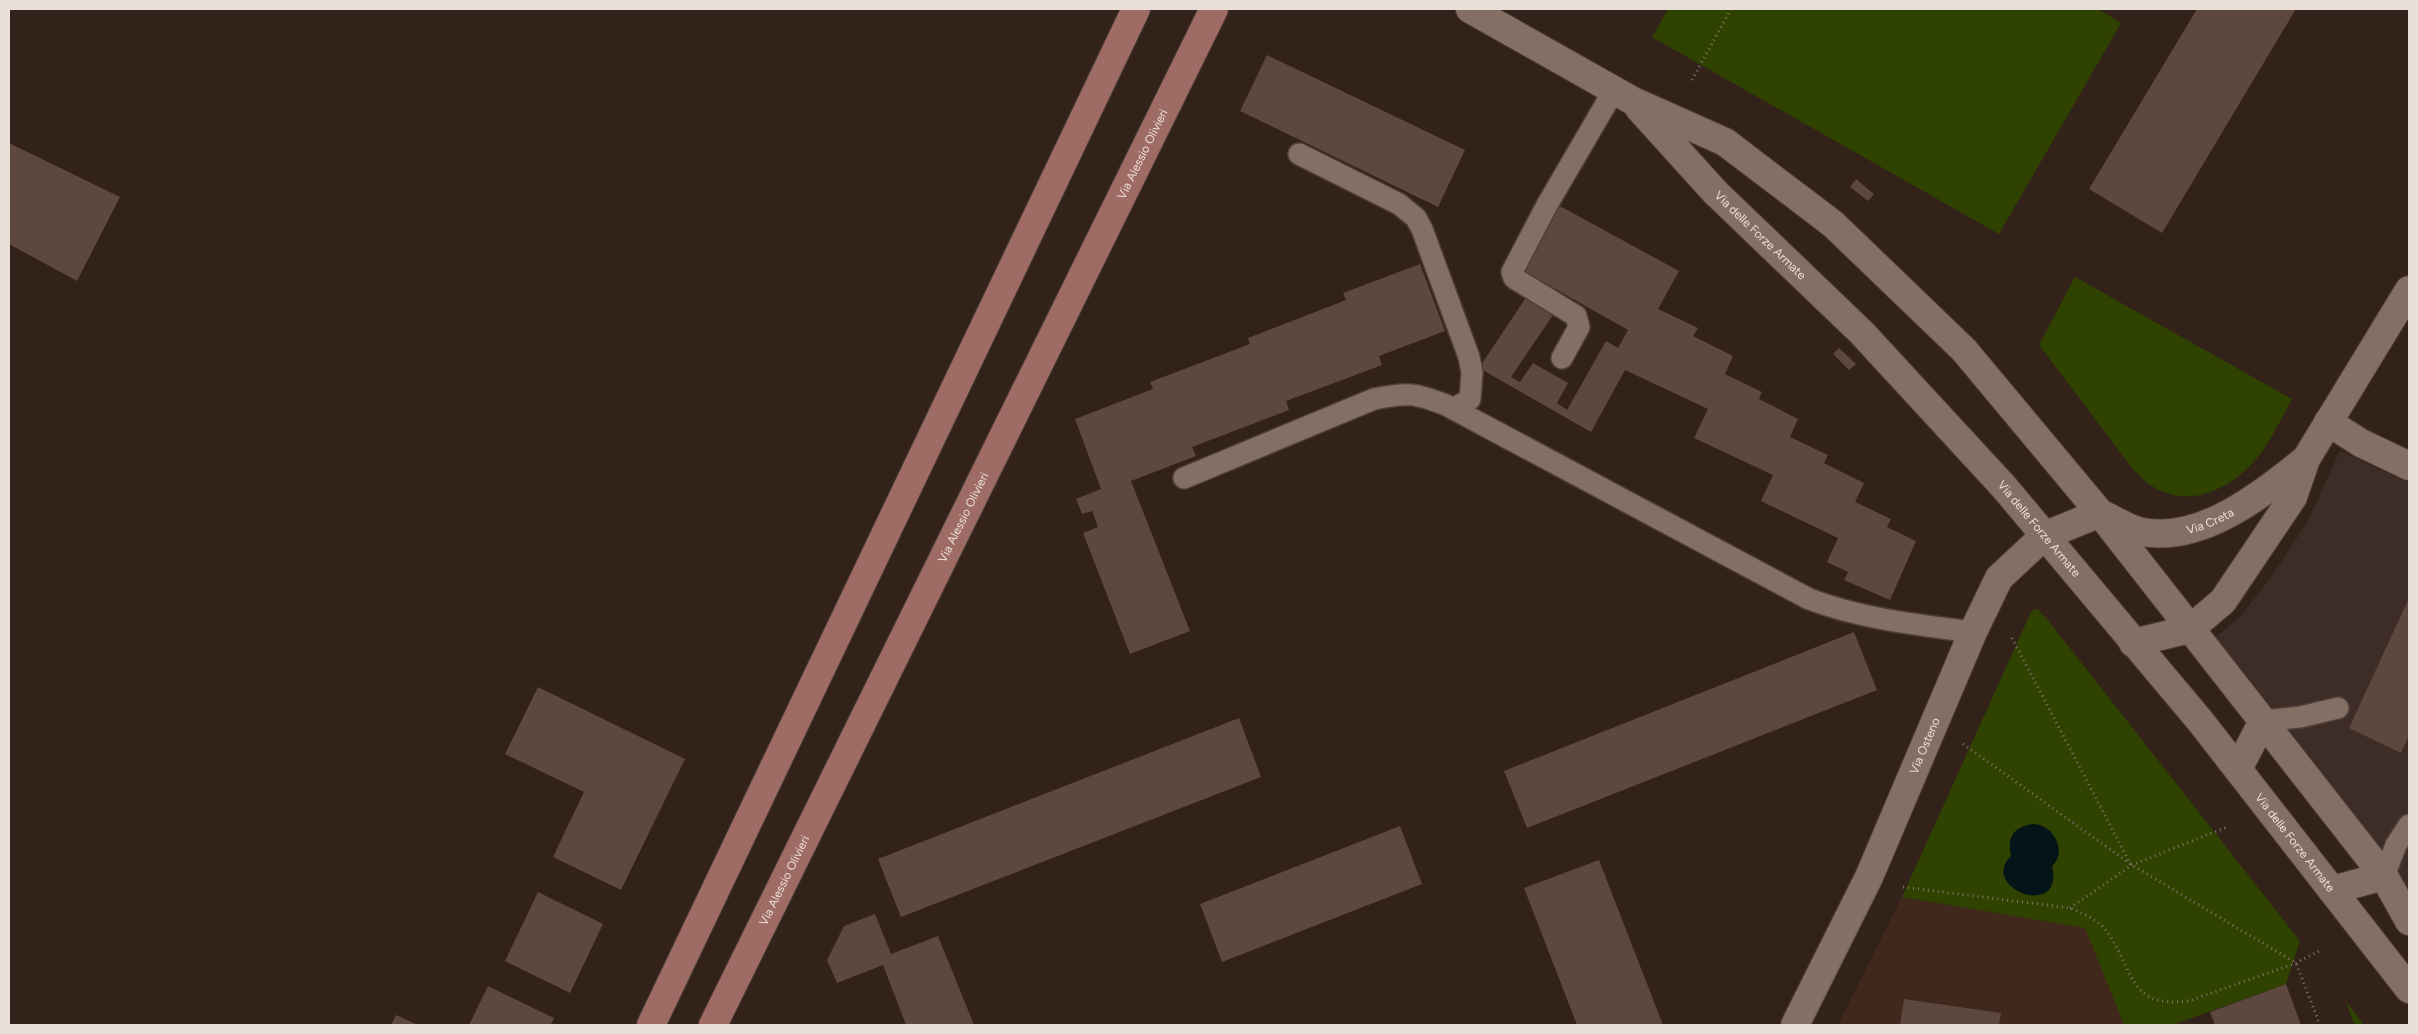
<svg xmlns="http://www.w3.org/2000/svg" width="2418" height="1034" font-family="Figtree,sans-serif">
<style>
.commercial{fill:#3e2d26}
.built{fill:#40281d}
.green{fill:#2f4200}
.water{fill:#041418}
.building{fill:#5c483f}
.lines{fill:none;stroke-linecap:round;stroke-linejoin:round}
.service-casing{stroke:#4c3e38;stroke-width:24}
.minor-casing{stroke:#4c3e38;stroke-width:30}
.tertiary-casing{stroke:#4c3e38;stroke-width:30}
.secondary-casing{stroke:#4c3e38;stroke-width:30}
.path{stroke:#81726c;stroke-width:3;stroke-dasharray:1 4;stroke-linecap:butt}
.service{stroke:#846f65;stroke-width:21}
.minor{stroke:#846f65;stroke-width:28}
.tertiary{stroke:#846f65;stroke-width:28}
.secondary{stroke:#9f6c65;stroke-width:28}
.labels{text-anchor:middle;stroke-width:4;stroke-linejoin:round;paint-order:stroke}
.street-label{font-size:12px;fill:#eaded9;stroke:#291810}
</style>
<rect width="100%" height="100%" fill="#33221a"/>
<!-- commercial -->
<path class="commercial" d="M2340 451 2409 483V933L2194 655 2240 617 2272 576 2308 521Z"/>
<!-- built -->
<path class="built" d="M1902 897 2085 928 2124 1025H1838Z"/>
<!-- green -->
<path class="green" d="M1668 9H2098L2121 23 1999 234 1652 37Z
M2075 277 2292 399C2282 417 2273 437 2261 453 2234 489 2185 514 2145 481 2139 476 2134 470 2129 464L2039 345Z
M2037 609 2047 619 2300 941 2286 984 2172 1025H2124L2085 928 1902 897 2032 610Z
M2346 1001 2364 1025H2354Z"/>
<!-- water -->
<path class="water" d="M2033 824C2053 824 2068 851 2052 866 2065 921 1978 888 2011 856 2007 837 2013 827 2033 824Z"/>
<!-- building -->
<path class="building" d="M2197 9H2296L2162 233 2089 189Z
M1267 55 1465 150 1438 207 1240 111Z
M9 143 120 197 77 281 9 244Z
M1856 179 1874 194 1868 201 1850 187Z
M1558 205 1679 271 1658 309 1698 328 1693 336 1733 356 1725 374 1762 392 1759 399 1798 419 1790 437 1828 455 1824 463 1864 483 1855 502 1891 519 1887 527 1916 541 1890 600 1844 580 1848 572 1827 562 1838 538 1761 501 1773 475 1694 438 1708 409 1625 370 1591 432 1479 368 1527 296 1555 312 1511 377 1520 382 1533 363 1568 383 1557 403 1567 410 1606 341 1618 348 1628 330 1522 270Z
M1420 264 1445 331 1379 356 1382 365 1286 401 1289 410 1192 447 1196 456 1131 481 1190 631 1130 654 1083 533 1098 527 1092 511 1082 514 1076 499 1101 489 1075 419 1153 389 1150 382 1250 344 1248 338 1346 300 1343 293Z
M1839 348 1856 364 1849 370 1833 354Z
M2409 598V735L2401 753 2349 728Z
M1854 632 1877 690 1527 828 1504 771Z
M538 687 685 759 621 890 553 857 584 792 505 754Z
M1239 718 1261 777 901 917 878 859Z
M1400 826 1422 884 1222 962 1200 904Z
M1599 860 1663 1025H1577L1524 888Z
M538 892 603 924 570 993 505 961Z
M875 914 891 954 938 936 974 1025H906L883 965 837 983 827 960 844 926Z
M2286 984 2301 1025H2215L2210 1012Z
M488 986 554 1018 551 1025H469Z
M1904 999 2001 1013 1999 1025H1900Z
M396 1015 418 1025H391Z"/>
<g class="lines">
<!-- service casing -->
<g class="service-casing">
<path id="service" d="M1299 154 1399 204 1416 218 1422 229 1469 357 1472 373 1470 399 1453 409
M1562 358 1579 327 1576 316 1514 278 1512 272 1547 205 1614 90
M1184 478 1374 399C1408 392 1415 393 1446 405L1809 599C1862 619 1918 625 1973 632
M2263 721 2300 717 2338 708
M2384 876 2396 845 2409 825"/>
</g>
<!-- minor casing -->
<g class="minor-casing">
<g id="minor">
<path d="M2328 422 2361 443 2409 466"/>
<path d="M2133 643 2190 629 2223 601 2293 497 2306 459 2409 290"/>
<path d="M2238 769 2263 721"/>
<path d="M2332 890 2384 876"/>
<path id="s1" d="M1795 1025 1869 877 1973 632 1999 578 2044 536 2100 513C2113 519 2128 529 2142 532 2203 543 2262 494 2306 459"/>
</g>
</g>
<!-- tertiary casing -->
<g class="tertiary-casing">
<g id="tertiary">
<path d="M1470 9 1633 101 1725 142 1833 224 1964 350 2100 513 2384 876 2409 921"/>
<path id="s2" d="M1639 108 1715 192 1862 333 2004 487 2201 722 2409 989"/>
</g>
</g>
<!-- secondary casing -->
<g class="secondary-casing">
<g id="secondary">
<path d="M651 1025 1136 9"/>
<path id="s3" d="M713 1025 1214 9"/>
</g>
</g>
<!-- path -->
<path class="path" d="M1692 80 1731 9
M2012 638 2131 865
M1963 744 2132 865 2296 963 2320 1025
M1903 887 2070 908C2086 915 2100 920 2110 936 2135 975 2130 1008 2189 1001L2296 963 2319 951
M2070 908 2132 865 2227 827"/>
<!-- service -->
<use href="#service" class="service"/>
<!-- minor -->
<use href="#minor" class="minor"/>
<!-- tertiary -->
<use href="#tertiary" class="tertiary"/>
<!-- secondary -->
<use href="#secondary" class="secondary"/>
</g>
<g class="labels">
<!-- street labels -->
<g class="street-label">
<text dy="4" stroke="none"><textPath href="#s3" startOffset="971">Via Alessio Olivieri</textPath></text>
<text dy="4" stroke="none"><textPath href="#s2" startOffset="176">Via delle Forze Armate</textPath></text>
<text dy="4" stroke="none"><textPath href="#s3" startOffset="566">Via Alessio Olivieri</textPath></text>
<text dy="4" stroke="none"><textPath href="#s1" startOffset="730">Via Creta</textPath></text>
<text dy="4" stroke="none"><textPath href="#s2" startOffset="581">Via delle Forze Armate</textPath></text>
<text dy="4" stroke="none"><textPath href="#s1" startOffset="308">Via Osteno</textPath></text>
<text dy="4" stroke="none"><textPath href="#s2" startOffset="986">Via delle Forze Armate</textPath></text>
<text dy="4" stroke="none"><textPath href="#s3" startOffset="161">Via Alessio Olivieri</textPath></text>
</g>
</g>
<!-- border -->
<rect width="2418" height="1034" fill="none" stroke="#eaded9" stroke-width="20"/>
</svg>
